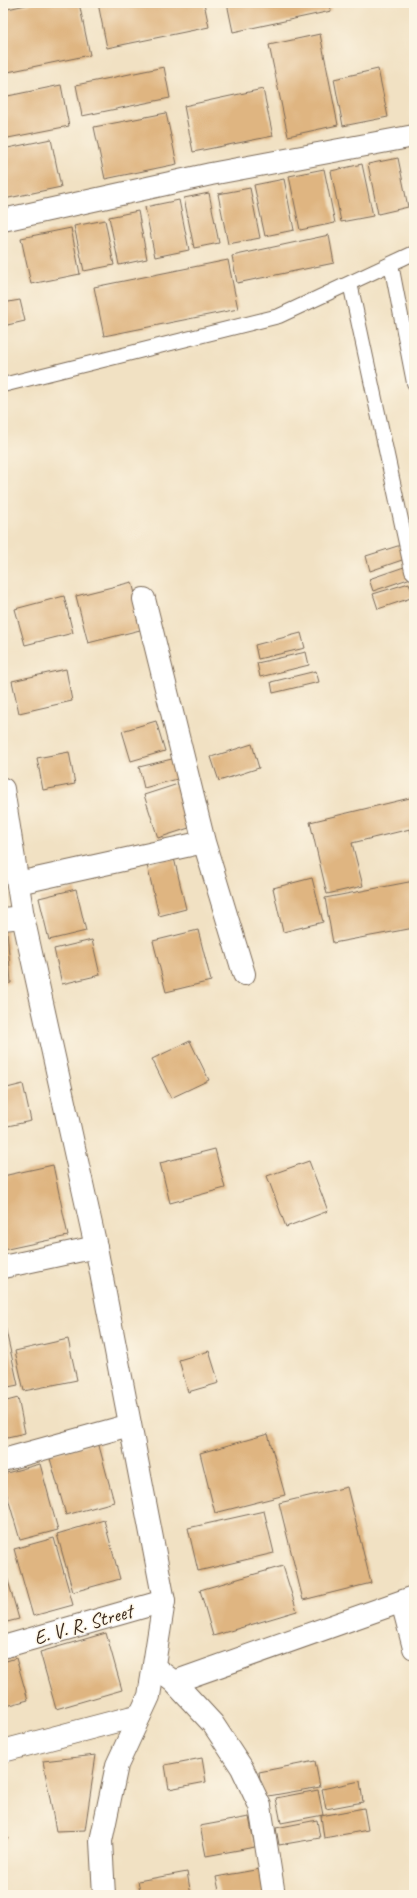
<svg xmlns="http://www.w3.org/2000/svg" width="417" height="1898" font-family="Caveat,sans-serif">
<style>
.building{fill:#dfb581}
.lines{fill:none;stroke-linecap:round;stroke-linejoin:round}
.lane-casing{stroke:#7b6a58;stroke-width:16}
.street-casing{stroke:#7b6a58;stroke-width:24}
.secondary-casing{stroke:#7b6a58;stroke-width:24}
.lane{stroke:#fff;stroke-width:14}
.street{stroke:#fff;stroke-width:22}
.secondary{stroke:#fff;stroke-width:22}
.labels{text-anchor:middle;stroke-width:3;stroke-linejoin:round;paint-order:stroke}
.street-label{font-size:20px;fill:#3b2a1e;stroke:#fcf5e5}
</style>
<rect width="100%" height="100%" fill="#fcf5e5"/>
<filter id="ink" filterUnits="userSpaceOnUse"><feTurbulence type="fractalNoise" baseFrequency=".025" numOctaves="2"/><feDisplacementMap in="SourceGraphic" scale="8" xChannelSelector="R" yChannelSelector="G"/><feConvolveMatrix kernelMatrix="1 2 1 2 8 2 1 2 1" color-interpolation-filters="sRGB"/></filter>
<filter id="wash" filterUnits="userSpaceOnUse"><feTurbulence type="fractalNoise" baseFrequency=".012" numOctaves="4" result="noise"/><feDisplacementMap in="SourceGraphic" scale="16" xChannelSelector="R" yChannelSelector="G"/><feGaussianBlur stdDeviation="0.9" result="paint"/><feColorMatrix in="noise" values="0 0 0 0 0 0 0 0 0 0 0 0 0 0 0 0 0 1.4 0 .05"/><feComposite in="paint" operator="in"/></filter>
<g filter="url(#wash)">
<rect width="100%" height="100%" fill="#f1e1c3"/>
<g id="blocks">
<!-- building -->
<path class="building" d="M35 3H79L90 55 3 73V10Z
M98 3H204L209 27 107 48Z
M227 3H330L331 11 233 32Z
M320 34 338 125 288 136 269 45Z
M164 67 170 98 82 116 76 85Z
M378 69 388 117 343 126 334 79Z
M61 85 69 126 3 139V97Z
M263 89 273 136 193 152 184 106Z
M166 113 177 164 105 179 94 127Z
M51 139 61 187 4 199 3 149Z
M398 158 408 207 378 214 368 164Z
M362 164 373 216 341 222 331 171Z
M324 169 335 223 300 230 289 176Z
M284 179 294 230 265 236 254 185Z
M250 188 260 238 228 244 218 194Z
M209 193 219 243 194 248 184 198Z
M179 200 189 250 155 257 145 207Z
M138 211 147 259 119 265 109 217Z
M105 220 114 265 84 271 74 226Z
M71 228 80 274 31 284 21 238Z
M329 235 334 263 237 283 232 256Z
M228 260 238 309 104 336 94 287Z
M20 300 25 321 3 326V303Z
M404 544 408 558 370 571 366 556Z
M407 566 411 578 373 591 369 579Z
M132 582 144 629 88 643 76 596Z
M409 583 414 597 378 609 373 594Z
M64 596 73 633 25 645 15 609Z
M301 633 305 648 258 659 255 645Z
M306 652 309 665 260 677 257 663Z
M66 669 72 701 19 713 12 681Z
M316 671 319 682 273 693 271 682Z
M156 721 165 751 131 761 122 731Z
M252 744 259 768 219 781 211 757Z
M69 752 75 784 43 790 37 758Z
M176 758 181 778 144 788 139 767Z
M181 783 195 826 158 838 144 795Z
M414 797V844L410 829 352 843 363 886 327 894 310 822Z
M174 858 186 909 159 916 147 865Z
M312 878 323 922 283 932 273 888Z
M414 881V928L333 943 325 898Z
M76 889 86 931 49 940 39 898Z
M7 930 11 983 3 984V931Z
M198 930 211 981 166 992 153 941Z
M92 940 100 975 62 984 54 949Z
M3 1009 6 1032 3 1033Z
M190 1041 209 1080 171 1098 152 1059Z
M23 1084 31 1121 3 1127V1089Z
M215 1149 225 1188 170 1203 160 1163Z
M309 1161 328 1211 286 1227 267 1176Z
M53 1165 68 1236 3 1250V1176Z
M3 1317 18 1385 3 1388Z
M68 1339 77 1380 24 1391 15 1351Z
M209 1351 219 1383 188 1392 179 1360Z
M18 1398 25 1433 3 1438V1402Z
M268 1434 285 1495 215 1513 200 1453Z
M98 1442 114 1502 66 1515 49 1455Z
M40 1464 58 1530 20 1540 3 1481V1474Z
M347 1487 371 1583 303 1600 279 1503Z
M264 1511 274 1553 198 1571 188 1528Z
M104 1520 120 1579 73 1592 57 1534Z
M54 1538 73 1605 33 1616 14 1549Z
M3 1563 19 1619 3 1623Z
M283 1566 297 1611 213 1636 200 1590Z
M106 1633 122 1690 56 1709 40 1652Z
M16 1658 28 1700 3 1707V1662Z
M96 1755 85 1830 56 1831 43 1761Z
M202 1758 206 1782 169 1789 165 1765Z
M315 1761 320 1787 263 1797 259 1772Z
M360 1781 363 1802 326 1809 322 1789Z
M318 1790 323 1815 281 1823 276 1798Z
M364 1808 368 1830 324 1838 321 1816Z
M249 1817 255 1847 206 1856 200 1826Z
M317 1820 320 1838 279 1845 276 1828Z
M3 1825 8 1839 3 1840Z
M266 1868 271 1895H220L216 1877Z
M187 1872 191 1895H141L138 1881Z"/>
</g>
</g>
<g filter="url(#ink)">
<use href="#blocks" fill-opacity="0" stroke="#7b6a58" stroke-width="1"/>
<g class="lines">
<!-- lane casing -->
<g class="lane-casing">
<path id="lane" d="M391 264 414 383
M350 283 412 571 414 573
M3 385 279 316 414 253"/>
</g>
<!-- street casing -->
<g class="street-casing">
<path id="street" d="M3 220 211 174 414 136
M204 842 244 974
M18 883 204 842 144 599
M3 919 23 917
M3 1267 96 1247
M3 1460 130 1425
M402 1602 414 1648
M3 1647 164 1601
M154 1667 174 1682 213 1724 242 1768 260 1806 274 1895
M174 1682 414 1597
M3 1751 140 1715"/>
</g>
<!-- secondary casing -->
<g class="secondary-casing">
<path id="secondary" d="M3 789 23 917 96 1247 164 1601 149 1696 117 1765 101 1841 104 1895"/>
</g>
<!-- lane -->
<use href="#lane" class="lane"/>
<!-- street -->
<use href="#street" class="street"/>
<!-- secondary -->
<use href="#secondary" class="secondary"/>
</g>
</g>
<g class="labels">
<!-- street labels -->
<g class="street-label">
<text transform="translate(83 1624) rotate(-16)" y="7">E. V. R. Street</text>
</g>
</g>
<!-- margin -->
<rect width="417" height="1898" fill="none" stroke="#fcf5e5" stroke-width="16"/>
</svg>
